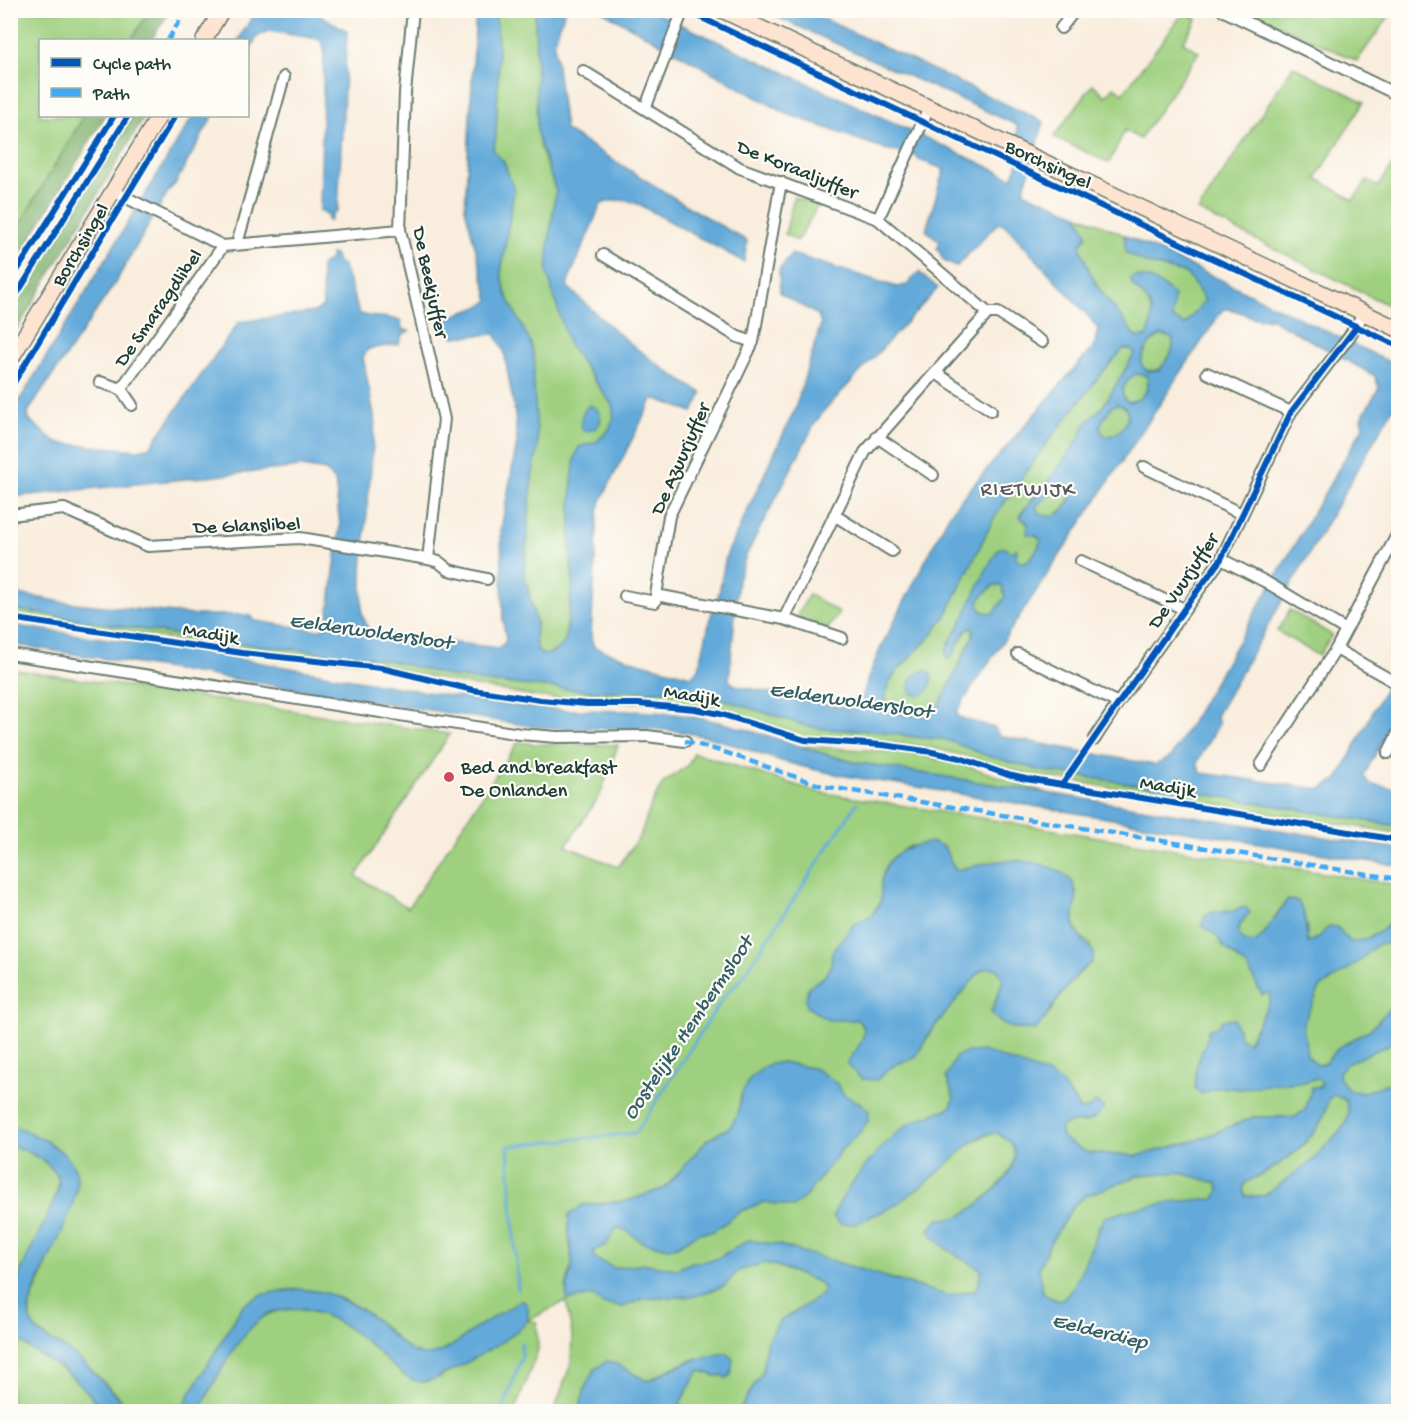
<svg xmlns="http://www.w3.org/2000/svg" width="1409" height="1422" font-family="'Gochi Hand',sans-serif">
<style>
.green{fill:#9fd07f;stroke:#5f865a;stroke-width:1.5;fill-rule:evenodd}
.forest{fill:#7fb26e;stroke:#4f7851;stroke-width:1.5}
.water{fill:#64aada;stroke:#427487;stroke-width:1.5;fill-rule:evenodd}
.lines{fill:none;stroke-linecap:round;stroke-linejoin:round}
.stream{stroke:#64aada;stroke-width:3}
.minor-casing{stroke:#6b7b6f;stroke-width:14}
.secondary-casing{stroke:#6b7b6f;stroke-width:18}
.minor{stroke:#fff;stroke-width:10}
.secondary{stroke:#fde4d1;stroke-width:15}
.quiet{stroke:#3fa9f5;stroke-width:4.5;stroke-dasharray:9 4.5;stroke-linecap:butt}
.cycleway-casing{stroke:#fdfcf7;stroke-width:10}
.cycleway{stroke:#0057b8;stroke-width:6}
.poi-dot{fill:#d1495b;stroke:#fdfcf7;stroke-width:2}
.labels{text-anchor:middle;stroke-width:4.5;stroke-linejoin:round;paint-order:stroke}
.street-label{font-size:20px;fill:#1f3d34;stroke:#fdfcf7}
.poi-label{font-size:20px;fill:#1f3d34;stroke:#fdfcf7;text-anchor:start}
.neighbourhood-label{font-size:21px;letter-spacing:1.5px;fill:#595a64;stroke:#fdfcf7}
.water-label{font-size:21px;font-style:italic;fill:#345e66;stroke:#fdfcf7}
</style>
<rect width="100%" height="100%" fill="#fdfcf7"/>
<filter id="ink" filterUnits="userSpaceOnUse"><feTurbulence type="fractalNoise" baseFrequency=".0167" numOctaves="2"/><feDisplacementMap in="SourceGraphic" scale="12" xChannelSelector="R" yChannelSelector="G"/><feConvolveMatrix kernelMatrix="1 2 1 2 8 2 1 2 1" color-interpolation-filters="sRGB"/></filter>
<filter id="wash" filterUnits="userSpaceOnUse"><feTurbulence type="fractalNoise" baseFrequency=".008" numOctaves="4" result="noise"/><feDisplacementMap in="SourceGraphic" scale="24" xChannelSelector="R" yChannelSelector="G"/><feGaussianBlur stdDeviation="1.35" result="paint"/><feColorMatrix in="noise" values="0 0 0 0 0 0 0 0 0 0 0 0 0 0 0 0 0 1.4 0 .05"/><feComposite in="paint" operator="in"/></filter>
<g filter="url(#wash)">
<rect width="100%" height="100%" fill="#f9eddd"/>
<!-- green -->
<path class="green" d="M11 11H150L131 40H40V116H84L11 239Z
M495 11H535L539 145 556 191 549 241 568 343 612 405 614 418 608 431 596 442 579 447 572 482 570 548 573 582 565 642 555 651 546 655 539 653 535 641 536 622 524 574 532 477 538 447 533 377 535 364 531 344 506 294 501 273 514 190 493 150 496 137C497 95 501 53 495 11Z
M1249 11H1393L1357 61Z
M1184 12 1197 19 1183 42 1199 52 1140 139 1125 130 1109 163 1054 137 1093 84 1106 96 1114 87 1123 93Z
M1293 66 1364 102 1316 178 1353 200 1368 180 1378 187 1398 158V310L1198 211Z
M794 197 818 206 797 241 785 234Z
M1078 214 1124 235 1127 253 1146 263 1187 274 1206 300 1185 325 1172 318V308L1167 288 1137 276 1135 288C1152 302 1156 317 1147 337H1135C1125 319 1111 306 1100 290 1091 276 1085 261 1080 246L1087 235Z
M1162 335 1172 338C1176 351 1167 360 1159 370L1149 371 1143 368 1141 362C1145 349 1149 341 1162 335Z
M1123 349H1131L1135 353 1104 405 1084 426 1078 440 1061 465 1019 516C1028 523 1033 533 1041 540 1038 550 1033 557 1024 563L1016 559 1005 548 949 643 958 644 968 629 974 628 973 636 970 643 964 653 945 695 938 706 928 716C909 715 896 718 885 699L888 685 896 672 931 636 946 615 995 516 1046 444 1101 374Z
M1136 374 1146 375C1153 388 1142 401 1128 402L1124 399 1122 389 1130 378Z
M1117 404 1125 407C1133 420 1121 433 1108 437L1102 433 1100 425 1111 407Z
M1061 485 1068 487 1073 492C1069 509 1043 532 1036 506Z
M994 585 1002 586 1005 597 994 613C987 614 982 612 978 606L981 597Z
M809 594 839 613 827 630 797 616Z
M10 609 223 642 367 657 392 661 453 677 487 682 591 691H667L694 693 716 697 806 726 822 729 876 731 921 738 944 739 988 756 1043 771 1210 795 1398 826V833L1027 774 962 755 933 748 879 741H835L806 737 729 713 695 706 664 702H590L533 696 453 682 375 663 237 649 11 615Z
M1290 610 1332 635 1319 656 1277 631Z
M10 669 450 734 356 876 408 908 518 742 534 744 618 745 600 795 566 846 618 867 640 836 651 805 663 783 688 765 694 753 818 792 1398 885V913C1386 930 1372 940 1350 942L1337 927 1307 944V925L1287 900 1264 934 1255 943 1246 942 1239 936C1238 926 1242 922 1247 915L1225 911 1202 926 1217 936 1222 945 1249 968 1259 990 1270 993C1271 1011 1254 1026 1248 1042L1240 1038 1238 1029 1219 1026 1208 1030 1201 1094 1220 1087 1240 1089 1278 1083 1303 1082 1318 1078 1322 1083 1309 1100 1305 1110 1295 1117H1254L1197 1140 1137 1156 1088 1153 1068 1143 1061 1135V1127L1069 1122 1085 1123 1088 1109 1080 1110 1071 1094 946 1077 954 1098 951 1107 904 1127 855 1224C879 1212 902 1201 923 1185 948 1168 966 1136 997 1133 1002 1136 1009 1140 1012 1145 1026 1168 980 1205 962 1215 956 1219 946 1218 939 1219L950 1251 983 1270 976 1290 949 1296 779 1245 749 1240 716 1259 700 1262H692L677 1269 646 1264 614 1268 594 1259 593 1251 606 1245 617 1227 627 1231 642 1242 679 1245 698 1233 714 1231 741 1211 764 1202 778 1204 805 1197 843 1148 859 1133 868 1121 860 1103 844 1095 836 1083 816 1069 783 1062 767 1065 741 1095 738 1113 730 1127 707 1140 665 1188 627 1201 583 1205 568 1227 572 1264 566 1285 567 1300 593 1296 603 1304 623 1307 642 1299 695 1296 724 1286 738 1271 764 1263 777 1266 818 1282 825 1288 820 1296 797 1312 766 1343 763 1370 739 1411H681L680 1403 699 1370 716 1376 731 1375V1369L697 1358 670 1369 648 1381C633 1375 622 1364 607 1361L594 1370 586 1385 579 1411H554L571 1363 572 1335 566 1301 527 1321 537 1322 538 1350 515 1411H199C214 1385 233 1343 255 1323 285 1297 328 1313 356 1333 367 1341 376 1352 387 1360 400 1368 424 1373 439 1378L500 1341 517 1302C508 1313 490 1318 478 1327 462 1338 443 1357 422 1355 407 1354 396 1337 386 1328 344 1291 294 1275 243 1305L180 1411H133L84 1363 36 1330 30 1321V1305L77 1191 70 1161 46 1141 11 1125ZM910 846 944 847 955 870 995 862 1021 860 1077 892C1073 915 1069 930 1090 944L1092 962C1072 978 1058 999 1045 1020L991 1012 1003 980 997 969 988 968 980 971 931 1031 915 1058 896 1064 876 1080 852 1054 863 1042 864 1028 858 1020 844 1019 808 987 824 977 854 924 872 915 881 901C879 875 887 858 910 846Z
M798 746 912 753 964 765 1048 793 853 762Z
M1398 943V999L1371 1029 1338 1048 1325 1063 1317 1065 1307 1055 1302 1024 1320 988 1353 966 1378 944Z
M1398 1040V1082L1383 1085 1363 1093 1348 1090 1339 1077V1072L1346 1064Z
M1334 1095 1346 1100 1348 1113 1345 1125 1314 1159 1264 1196H1245L1243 1189 1245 1183C1273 1170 1309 1148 1323 1118 1326 1112 1326 1103 1330 1096Z
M11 1145C25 1150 54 1163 58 1179 63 1196 18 1276 11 1299Z
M1178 1172 1217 1183 1219 1190 1215 1200 1133 1209 1100 1224C1092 1240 1076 1299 1059 1300 1052 1300 1047 1296 1042 1292L1039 1267 1050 1243 1074 1205 1087 1195 1140 1175Z
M10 1328 23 1343 72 1377 106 1411H11Z"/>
<!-- forest -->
<path class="forest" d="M150 10 170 11 151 40H131Z
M84 116H105L11 270V239Z
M133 116H145L11 339V313Z"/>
<!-- water -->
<path class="water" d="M256 11H313L347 31 338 210 333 213 330 221H328L327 214 320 211 324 46 319 39 268 31 257 37 248 54V40H238Z
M476 11H495C501 53 497 95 496 137L493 150 504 162 514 190 501 273 506 294 531 344 535 364 533 377 538 447 532 477 524 574 536 622 535 641 539 653 546 655 555 651 565 642 573 582 570 548 572 482 575 457 579 447 596 442 608 431 614 418 612 405 568 343 547 273 549 241 556 191 537 134 535 11H565L554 42 565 130 692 209 747 241 744 262 640 205C627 200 615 198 601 204L570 277 567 286C607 326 653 365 702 393L693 412 653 398 601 501 598 512 591 637 594 647 631 660 691 676 699 668 710 619 719 593 726 556 795 409 821 324 818 315 780 293 779 270 792 254 897 287 907 285 919 272 938 288 823 412 814 425 755 538 746 556 738 579 729 681 737 686 852 709 862 699 868 678 882 645 948 517 956 505 1094 346 1098 329 1090 318 1004 224H997L956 267 944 261 937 248 940 242 926 230 944 169 919 160 916 156 888 150 787 114 602 11H652L1012 178 1027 141 1018 137 1017 125 764 11H807L1044 122 1023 192 1078 214 1087 235 1080 246C1085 261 1091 276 1100 290 1111 306 1125 319 1135 337H1147C1153 322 1155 307 1142 294 1138 290 1135 289 1132 284L1131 278C1145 273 1165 286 1174 296L1172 318 1185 325 1205 300 1187 274 1146 263 1126 253 1124 235 1219 279 1396 365 1398 364V399L1216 716 1219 724 1197 763 1201 773 1321 789 1338 779 1398 663V710L1364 776 1370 784 1398 789V826L1210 795 1043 771 988 756 944 739 921 738 876 731 822 729 806 726 716 697 694 693 667 691H591L487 682 453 677 392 661 367 657 223 642 11 609V593L63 602 195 615H249L255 621 319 630 327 625 340 526 335 481 326 471 301 467 11 497 10 416 193 116H213L175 184 169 190 115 283 28 412 29 420 57 443 139 450 150 447 239 322 314 312 323 307 321 266 329 260 331 254 335 255 337 262 344 266 359 313C373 320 388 314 401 322L402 329 409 331 402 335 399 344 368 349 363 357 375 421 362 570V614L369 631 388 635 499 648 506 641 503 621 501 529 517 443 515 414 504 351 495 334 454 337 446 329 444 322C459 309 475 313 489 300L465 208ZM1223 309C1243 308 1249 322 1270 318L1375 376 1379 388 1361 418 1363 427 1171 757 1155 765 999 736 995 728 960 718 956 712ZM1162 335 1172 338C1176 351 1167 360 1159 370L1149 371 1143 368 1141 362C1145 349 1149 341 1162 335ZM1123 349H1131L1135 353 1104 405 1084 426 1078 440 1061 465 1019 516 1028 523 1027 534 1035 535 1041 540C1038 550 1033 557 1024 563L1016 559 1017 549 1011 552 1005 548H999L987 568 964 617 949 643 946 653 947 660 952 657 963 634 968 629 973 628V636L945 695 938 706 928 716 900 714 890 708 885 699 888 685 896 672 931 636 946 615 995 516 1046 444 1101 374ZM1136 374 1146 375C1153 388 1142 401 1128 402L1124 399 1122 389 1130 378ZM1117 404 1125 407C1133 420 1121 433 1108 437L1102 433 1100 425 1111 407ZM1061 485 1068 487 1073 492C1069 508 1054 524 1038 512L1036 506ZM994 585 1002 586 1005 597 994 613C987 614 982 612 978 606L981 597Z
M589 405C606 410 605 431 583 431 579 422 582 412 589 405Z
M10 625C85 636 160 646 234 658 328 674 422 693 516 706 571 714 628 707 683 715 742 724 796 747 853 762L1398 849V866L893 783C856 779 821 772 785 762 754 753 725 739 693 734 642 724 589 731 537 727L11 644Z
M925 670 930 672C935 683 929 695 916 696 903 686 912 674 925 670Z
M932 842 944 847 955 870C961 870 967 868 973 866 1002 859 1031 857 1059 871 1067 875 1074 881 1076 891 1079 906 1067 922 1079 936 1084 943 1089 943 1094 953L1092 962 1081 970 1058 999 1036 1030C1016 1029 1003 1030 991 1012L997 999 1003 980 997 969 988 968 980 971 931 1031 915 1058 896 1064 876 1080 862 1079 847 1064C855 1047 863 1048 864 1028L858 1020H828L807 1007 806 999 808 987 824 977 831 965 832 952 839 942 854 924 872 915 881 901C878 862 895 848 932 842Z
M1287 900 1298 901 1304 913 1308 943 1319 937 1329 926 1337 927 1350 942C1371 940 1386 930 1398 913V943L1378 944 1353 966 1320 988 1303 1024 1307 1055 1317 1065 1325 1063 1338 1048 1371 1029 1398 999V1040L1346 1064 1339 1072V1077L1348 1090 1363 1093 1383 1085 1398 1082V1411H739L763 1370 766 1343 779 1322 820 1296 824 1288 818 1282 777 1266 764 1263 738 1271 724 1286 695 1296 642 1299 623 1307 603 1304 593 1296 567 1300C564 1285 572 1277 572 1263 572 1247 567 1231 569 1215L583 1205 627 1201 665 1188 707 1140 730 1127 738 1113 741 1095 750 1078 767 1065 782 1062 816 1069 836 1083 844 1095 860 1103 869 1111 868 1121 859 1133 843 1148 805 1197 793 1207 764 1202 741 1211 714 1231 698 1233 679 1245 669 1248 642 1242 627 1231 617 1227 606 1245 593 1251 595 1259 614 1268 646 1264 677 1269 692 1262H700L716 1259 749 1240 779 1245 949 1296 976 1290 982 1270C965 1260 938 1248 929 1229L939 1219C946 1218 956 1219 962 1215 980 1205 1026 1169 1012 1145 1009 1140 1002 1137 998 1133L985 1134 974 1140 926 1183 892 1207 855 1224H840L833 1216C842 1191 881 1144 903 1128 916 1118 936 1114 951 1107L954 1098 946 1077 956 1056 968 1052 983 1051 1049 1075 1062 1084 1080 1110 1088 1109 1096 1102 1104 1108C1086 1132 1079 1115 1061 1127V1135L1068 1142 1088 1153 1137 1156 1197 1140 1254 1117H1295L1305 1110 1312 1087H1319L1322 1084 1318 1078 1303 1082 1278 1083 1240 1089 1220 1087 1201 1094 1195 1088 1196 1067 1208 1036V1030L1219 1026 1222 1020 1234 1019 1240 1038 1248 1042 1270 1001V993L1262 995 1248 968 1222 945 1217 936 1202 926 1205 915C1216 909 1226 914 1236 910 1240 909 1241 906 1246 908 1247 909 1248 911 1250 912L1241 923 1238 929 1239 935 1246 942 1255 943 1264 934ZM1334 1095 1346 1100 1348 1113 1345 1125 1314 1159 1264 1196H1245L1243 1189 1245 1183C1274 1169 1307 1149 1322 1119 1326 1112 1326 1104 1330 1097ZM1178 1172 1217 1183 1219 1190 1215 1199 1178 1201 1133 1209 1105 1217C1093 1234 1077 1298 1059 1300 1053 1300 1047 1296 1042 1292L1039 1267 1050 1243 1074 1205 1087 1195 1140 1175Z
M11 1125C32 1133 68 1148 76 1172 84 1198 47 1259 36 1287 32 1298 26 1310 31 1322 37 1337 58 1343 70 1352 94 1368 110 1394 133 1411H106C91 1397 78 1379 60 1367 47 1358 15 1344 11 1328 1 1294 42 1233 54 1200 57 1193 61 1186 58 1178 53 1162 25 1150 11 1145Z
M299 1289C314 1291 329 1292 343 1300 352 1304 363 1310 371 1316 389 1330 409 1361 435 1354 452 1350 466 1334 481 1325 494 1316 508 1310 520 1300L527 1304C529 1311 529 1320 523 1326 511 1338 435 1384 420 1382 402 1379 386 1359 373 1347 348 1326 317 1304 283 1310 277 1311 271 1311 266 1315 236 1334 216 1381 199 1411H180L243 1305 260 1295Z
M726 1353 733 1359 731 1375 726 1378 722 1375 716 1376 699 1370 680 1403 681 1411H579L586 1385 594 1370 607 1361C622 1364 633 1375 648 1381 675 1366 696 1358 726 1353Z"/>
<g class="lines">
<!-- stream -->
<path class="stream" d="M518 1290 508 1146 636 1133 725 995 742 978 857 803
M502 1412 522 1356 521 1343"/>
</g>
</g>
<g filter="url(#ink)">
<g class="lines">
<!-- minor casing -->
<g class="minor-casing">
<path id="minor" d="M413 10 405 93 400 230 444 419 428 559
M683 10 645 109 740 168 878 219
M1222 10 1398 95
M1061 28 1075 10
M583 71 645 109
M113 191 223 246 400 230
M237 244 284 77
M603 255 738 337 753 342
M988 313H998L1042 342
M936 373 991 410
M1207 373 1291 412
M100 382 121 389 132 405
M121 389 223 246
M877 437 933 475
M1144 467 1242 514
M10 515 64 509 148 546 300 538 428 559 439 562 449 570 487 579
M834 515 892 551
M1221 559 1266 582 1346 630
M1081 561 1184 609
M656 595 669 516 753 342 781 182
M625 596 655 602 656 595 784 619 865 452 988 313 878 219 929 108
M784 619 842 638
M1336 649 1398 684
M10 654 520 734 557 737 647 736 685 741
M1018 654 1118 703
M1094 740 1118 703 1221 559 1291 412 1349 337 1364 313
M1388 753 1398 733
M1261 765 1336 649 1398 533"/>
</g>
<!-- secondary casing -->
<g class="secondary-casing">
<path id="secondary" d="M722 10 1398 329
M204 40 222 10
M10 360 159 116"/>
</g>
<!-- minor -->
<use href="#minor" class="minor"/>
<!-- secondary -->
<use href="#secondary" class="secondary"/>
<!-- quiet -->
<path class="quiet" d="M168 40 186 10
M685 741 724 752 822 786 1398 879"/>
<!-- cycleway casing -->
<g class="cycleway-casing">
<path id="cycleway" d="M685 10 1398 346
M10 282 114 116
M10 305 128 116
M10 389 175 116
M10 618 242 653 381 668 473 690 541 700 587 704H638L695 709 720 714 805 740 883 745 932 752 960 758 1008 775 1026 779 1398 840
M1062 785 1184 609 1221 559 1291 412 1357 326"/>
</g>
<!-- cycleway -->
<use href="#cycleway" class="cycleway"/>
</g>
</g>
<!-- markers -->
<circle class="poi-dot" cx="449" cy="777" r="6"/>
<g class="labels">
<!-- street labels -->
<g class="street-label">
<text transform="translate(1049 163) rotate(25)" y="7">Borchsingel</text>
<text transform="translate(798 168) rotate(22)" y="7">De Koraaljuffer</text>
<text transform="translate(79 244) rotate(-59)" y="7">Borchsingel</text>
<text transform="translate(432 282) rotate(78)" y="7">De Beekjuffer</text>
<text transform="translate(157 307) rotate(-55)" y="7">De Smaragdlibel</text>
<text transform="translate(679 458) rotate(-66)" y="7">De Azuurjuffer</text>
<text transform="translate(247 524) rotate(-2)" y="7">De Glanslibel</text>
<text transform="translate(1182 580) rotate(-56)" y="7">De Vuurjuffer</text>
<text transform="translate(211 632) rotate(9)" y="7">Madijk</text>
<text transform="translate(692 694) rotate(9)" y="7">Madijk</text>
<text transform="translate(1168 785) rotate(9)" y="7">Madijk</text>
</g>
<!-- poi labels -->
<g class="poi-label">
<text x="461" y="773">Bed and breakfast<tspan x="461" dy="23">De Onlanden</tspan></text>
</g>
<!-- neighbourhood labels -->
<g class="neighbourhood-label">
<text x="1028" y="495">RIETWIJK</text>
</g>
<!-- water labels -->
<g class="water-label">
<text transform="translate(371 630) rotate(8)" y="7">Eelderwoldersloot</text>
<text transform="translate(851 699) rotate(8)" y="7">Eelderwoldersloot</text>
<text transform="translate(687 1027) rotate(-56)" y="7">Oostelijke Hembermsloot</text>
<text transform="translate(1100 1330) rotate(14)" y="7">Eelderdiep</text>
</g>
</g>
<!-- margin -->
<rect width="1409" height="1422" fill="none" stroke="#fdfcf7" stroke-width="36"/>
<!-- legend -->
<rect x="39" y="39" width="210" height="78" fill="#fdfcf7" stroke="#a4b0a9" stroke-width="1.5"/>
<rect x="51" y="58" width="30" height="9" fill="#0057b8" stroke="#a4b0a9" stroke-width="1.5"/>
<text x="93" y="69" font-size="18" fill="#1f3d34">Cycle path</text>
<rect x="51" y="88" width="30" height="9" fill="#3fa9f5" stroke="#a4b0a9" stroke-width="1.5"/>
<text x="93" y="99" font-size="18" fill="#1f3d34">Path</text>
</svg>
